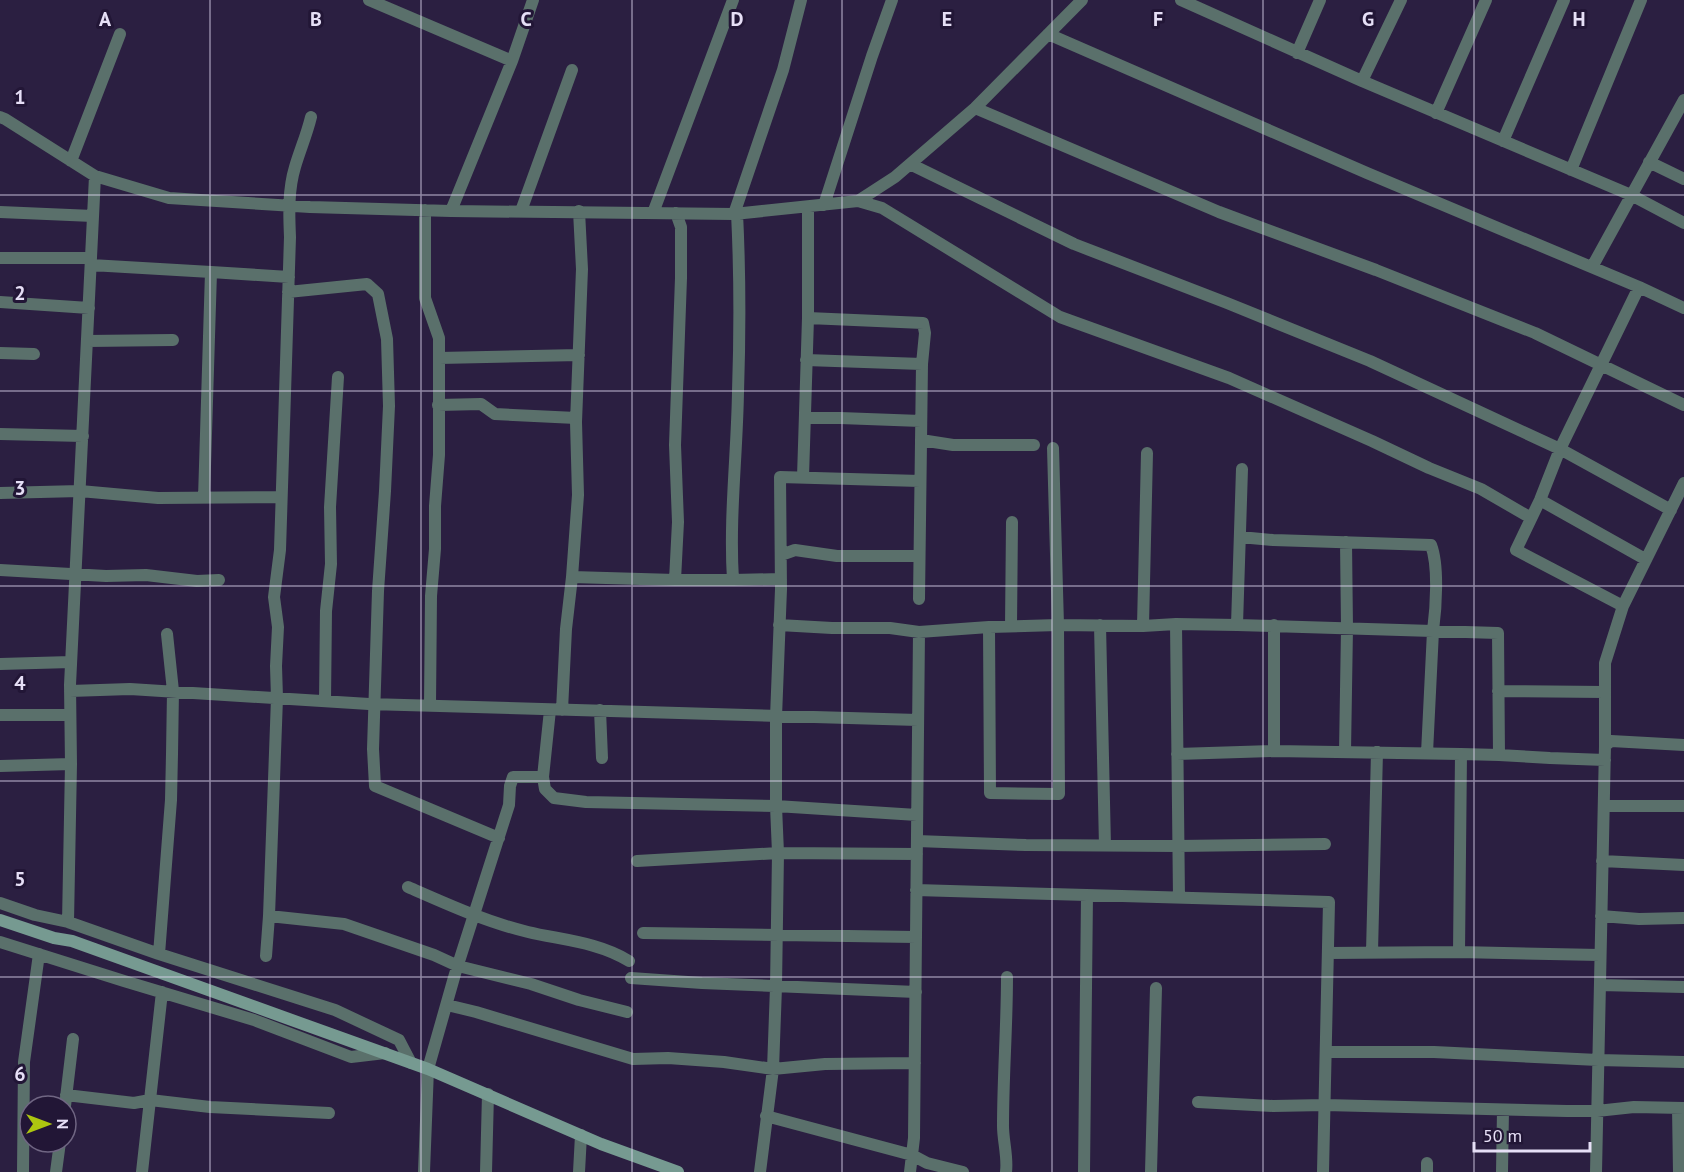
<svg xmlns="http://www.w3.org/2000/svg" width="1684" height="1172" font-family="'PT Sans',sans-serif">
<style>
.lines{fill:none;stroke-linecap:round;stroke-linejoin:round}
.street{stroke:#5a706b;stroke-width:12}
.secondary{stroke:#769a91;stroke-width:12}
.grid{fill:none;stroke:#e6dff6;stroke-width:1.5;stroke-opacity:0.55}
.grid-label{font-size:20px;text-anchor:middle;font-weight:bold;fill:#e6dff6;stroke:#221636;stroke-width:6;stroke-linejoin:round;paint-order:stroke}
</style>
<rect width="100%" height="100%" fill="#2b1f41"/>
<g class="lines">
<!-- street -->
<path class="street" d="M369 0 512 61
M1181 0 1362 81
M1401 0 1362 81 1631 195 1684 223
M1048 34 1367 173 1639 287 1684 308
M1297 53 1320 0
M975 108 1219 212 1376 270 1535 333 1684 405
M1436 113 1486 0
M0 117 5 119 95 176 169 198 310 207 451 211 734 214 858 201 882 208 1060 317 1229 378 1372 441 1429 468 1481 489 1531 518
M1503 141 1564 0
M71 161 120 34
M1649 162 1684 179
M910 164 1074 244 1227 303 1370 361 1560 449 1671 510
M1571 170 1641 0
M858 201 895 177 975 108 1082 0
M824 205 872 56 892 0
M425 210V298L439 338V455L435 506V549L431 596 430 705
M451 211 512 61 533 0
M521 211 572 70
M579 211 582 269 576 422 578 495 572 577 675 580
M0 212 93 216
M653 213 733 0
M676 213 681 227V278L675 445 678 522 675 580H733
M737 213C740 273 740 333 738 392 737 455 729 518 733 580L781 579
M734 214 783 70 801 0
M0 258H91
M91 265 211 272
M1592 267 1684 100
M288 292 367 284 378 294 387 339 389 406 385 491 378 591 373 749 375 786 499 838
M0 302 89 308
M808 318 923 323 925 333 922 364 919 599
M87 341 173 340
M0 353 34 354
M439 358 579 355
M806 360 922 364
M438 405 481 404 495 414 576 418
M805 418H840L921 421
M0 434 83 436
M921 440 953 445H1034
M803 477 808 318V207
M0 493 80 491 158 498 281 497
M204 498 211 272 289 277
M1540 500 1645 559
M1240 537 1273 540 1431 545C1439 566 1436 608 1433 631L1427 753
M781 555 795 550 837 556H919
M0 570 106 576 146 575 197 581 219 580
M1623 606 1516 550 1540 500 1560 449 1639 287
M1176 624 1179 898
M779 625 832 628H890L919 632 989 627 1058 625 1143 626 1176 624 1237 625 1498 633 1499 755 1550 758 1605 760
M1100 625 1105 846
M1237 625 1242 469
M1011 626 1012 522
M1143 626 1147 453
M989 627 990 793 1059 794 1058 625 1053 448
M0 664 71 662
M70 691 130 689 369 704 918 720
M1498 691 1605 692
M325 701 326 611 331 564 330 507 338 377
M550 710 543 777 545 789 554 798 586 802 776 806 917 815
M562 710 566 629 572 577
M600 710 602 758
M0 715H70
M1605 746 1611 741 1684 745
M1274 751V625
M1345 752 1347 628 1346 542
M1177 754 1274 751 1461 754 1459 952
M1461 754 1499 755
M0 766 71 764
M1604 806H1684
M917 841 1026 845 1178 846 1325 844
M637 861 778 853 917 854
M1602 861 1684 865
M408 887C447 904 486 922 528 932 562 940 598 942 629 961
M916 890 1329 902 1323 1172
M0 903 35 915 68 922 159 954 335 1010 399 1040 411 1063
M269 916 344 924 434 955 458 966 531 984 579 1000 627 1012
M1601 916 1639 919 1684 918
M68 922 71 764 70 685 95 176
M643 933 916 937
M0 942 124 981 254 1020 351 1057 385 1053
M1372 952 1377 752
M1328 953 1459 952 1600 955
M159 954 171 800 172 754 173 691 167 634
M266 956 269 916 277 698 276 666 278 627 274 597 280 550 290 237C289 214 288 190 295 167 300 150 307 134 311 117
M631 978 702 983 916 992
M1600 985 1684 987
M447 1005 476 1012 633 1059 668 1058 724 1062 773 1069 825 1064 915 1063
M1326 1052H1434L1598 1060 1684 1062
M66 1095 134 1103 150 1100 210 1107 329 1113
M1198 1102 1273 1106 1325 1105 1567 1111H1597L1634 1107 1684 1108
M65 1106 73 1039
M1678 1108 1679 1172
M766 1116 912 1155 927 1163 963 1172
M23 1172 24 1062 39 954
M56 1172 60 1142
M142 1172 162 992
M424 1172 428 1069 455 974 509 805 510 786 513 777H543
M486 1172 488 1094
M579 1172 581 1135
M760 1172 773 1069 776 987 778 853 776 806V717L781 589 780 477 920 481
M910 1172 914 1138 919 632
M1006 1172C1008 1157 1003 1141 1003 1126 1003 1076 1007 1026 1007 977
M1084 1172 1087 895
M1151 1172 1156 988
M1427 1172V1163
M1502 1172 1503 1110
M1596 1172 1605 746V663L1623 606 1684 483"/>
<!-- secondary -->
<path class="secondary" d="M0 920 54 938 72 941 428 1069 601 1144 678 1172"/>
</g>
<!-- grid -->
<path class="grid" d="M210 0V1172M421 0V1172M632 0V1172M842 0V1172M1052 0V1172M1263 0V1172M1474 0V1172M0 195H1684M0 391H1684M0 586H1684M0 781H1684M0 977H1684"/>
<g class="grid-label">
<text x="105" y="26">A</text>
<text x="316" y="26">B</text>
<text x="526" y="26">C</text>
<text x="737" y="26">D</text>
<text x="947" y="26">E</text>
<text x="1158" y="26">F</text>
<text x="1368" y="26">G</text>
<text x="1579" y="26">H</text>
<text x="20" y="104">1</text>
<text x="20" y="300">2</text>
<text x="20" y="495">3</text>
<text x="20" y="690">4</text>
<text x="20" y="886">5</text>
<text x="20" y="1081">6</text>
</g>
<!-- north arrow -->
<g transform="translate(48 1124) rotate(90)"><circle r="28" fill="#221636" stroke="#706683" stroke-width="1.5"/>
<path d="M0-4.5L10 22L0 15L-10 22Z" fill="#adc610"/>
<text y="-9" font-size="16" font-weight="bold" text-anchor="middle" fill="#e6dff6">N</text>
</g>
<!-- scale -->
<path d="M1474 1142v9h116v-9" fill="none" stroke="#e6dff6" stroke-width="3"/>
<text x="1483" y="1142" font-size="18" fill="#e6dff6" stroke="#221636" stroke-width="4.5" paint-order="stroke">50 m</text>
</svg>
